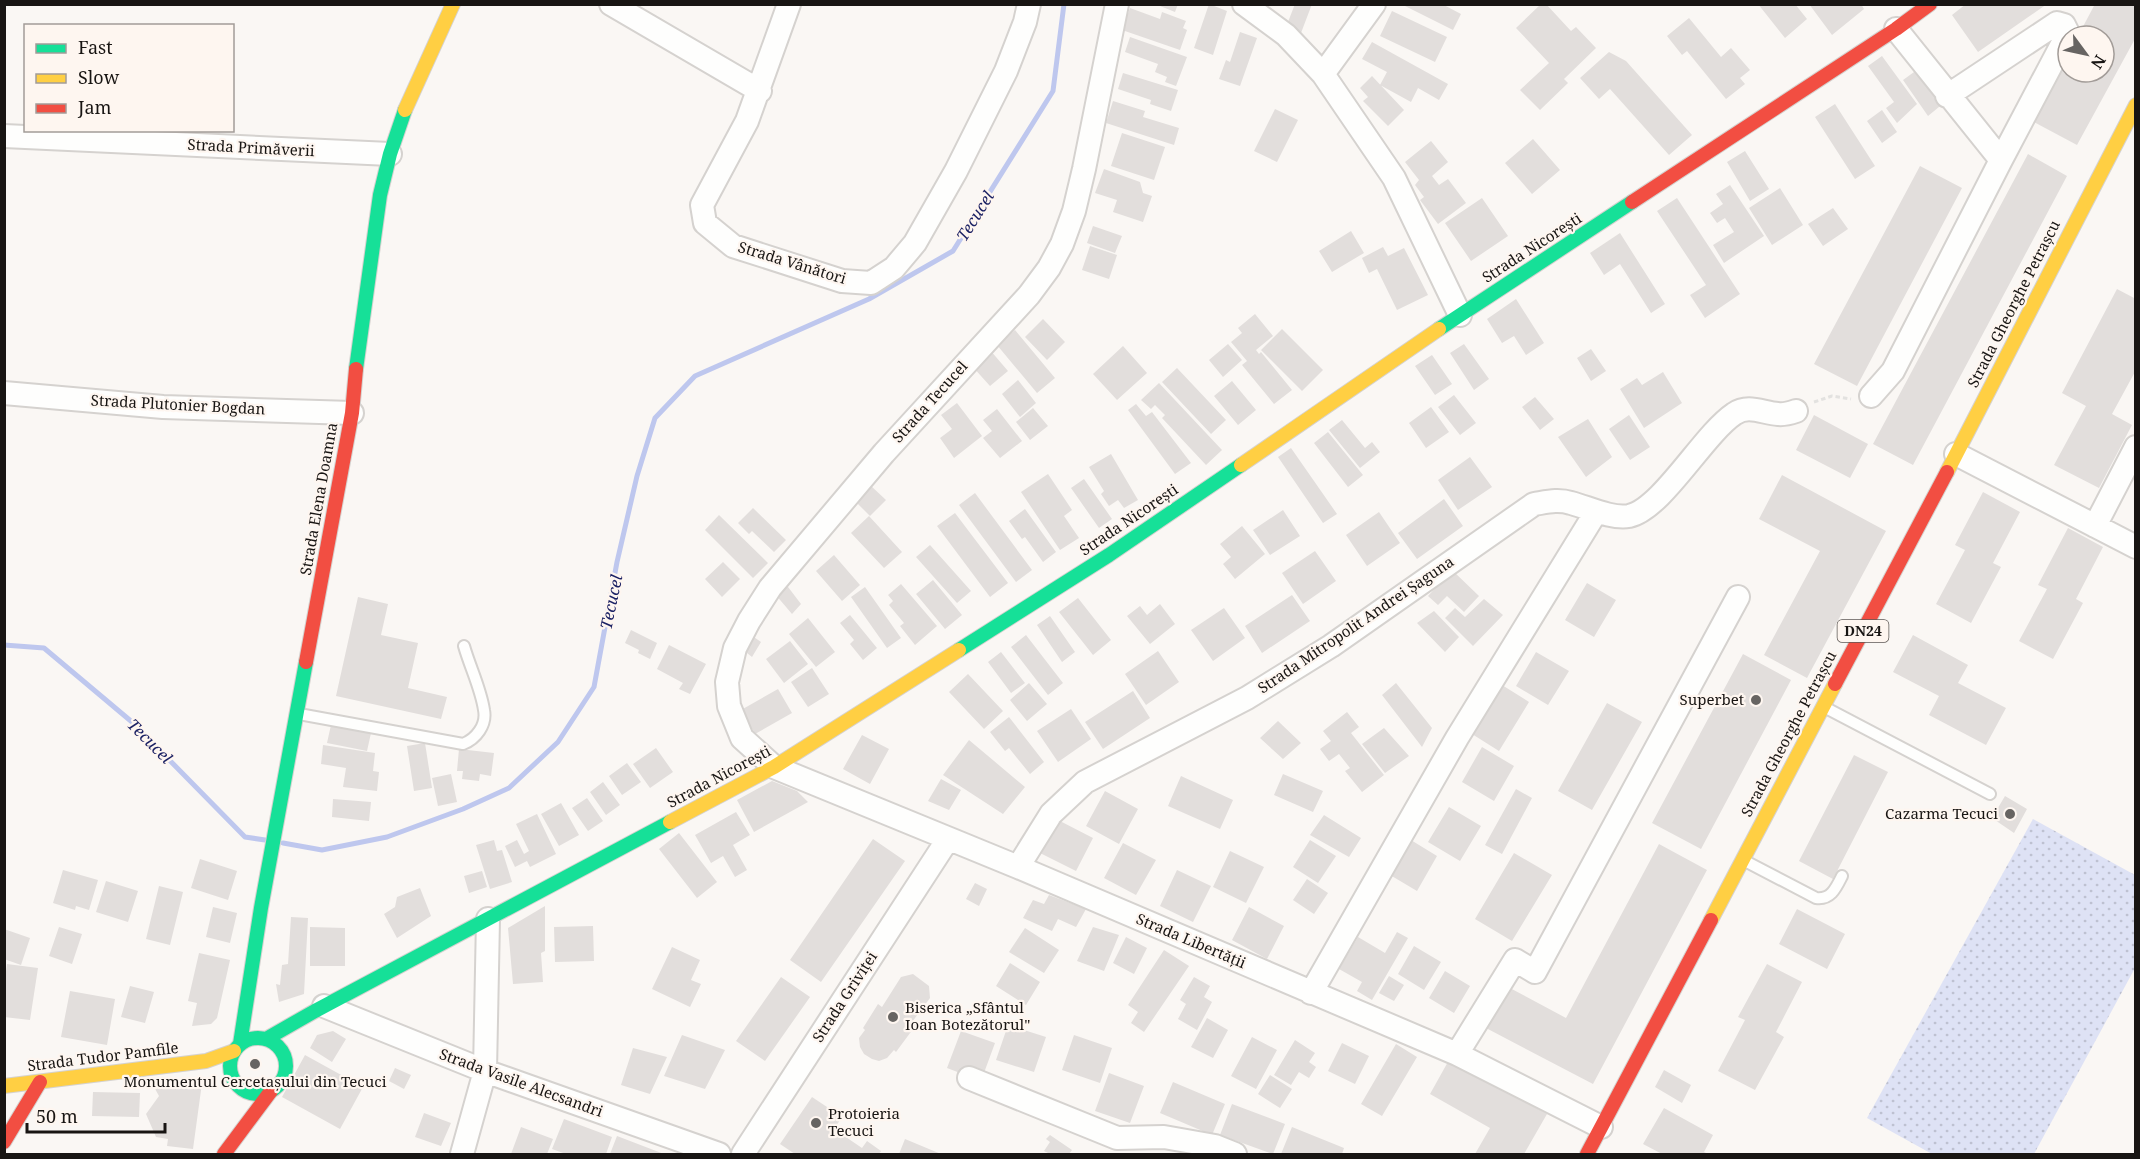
<svg xmlns="http://www.w3.org/2000/svg" width="2140" height="1159" font-family="'Noto Serif',serif">
<style>
.green{fill:url(#green-dots)}
.lines{fill:none;stroke-linecap:round;stroke-linejoin:round}
.stream{stroke:#bec7ee;stroke-width:5}
.building{fill:#e2dedc}
.lane-casing{stroke:#d5d2cf;stroke-width:14}
.street-casing{stroke:#d5d2cf;stroke-width:26}
.fast-casing{stroke:#d5d2cf;stroke-width:16}
.slow-casing{stroke:#d5d2cf;stroke-width:16}
.jam-casing{stroke:#d5d2cf;stroke-width:16}
.path{stroke:#e3e2e0;stroke-width:3;stroke-dasharray:4.5 3;stroke-linecap:butt}
.lane{stroke:#fefefd;stroke-width:10}
.street{stroke:#fefefd;stroke-width:22}
.fast{stroke:#16e098;stroke-width:14}
.slow{stroke:#ffcf43;stroke-width:14}
.jam{stroke:#f24e42;stroke-width:14}
.poi-dot{fill:#676462;stroke:#fef6f0;stroke-width:2}
.labels{text-anchor:middle;stroke-width:4.5;stroke-linejoin:round;paint-order:stroke}
.shield{fill:#fef6f0;stroke:#5d5855;stroke-width:1.5}
.shield-label{font-size:14px;font-weight:bold;fill:#181513}
.street-label{font-size:15px;fill:#181513;stroke:#fef6f0}
.poi-label{font-size:15px;fill:#181513;stroke:#fef6f0;text-anchor:end}
.water-label{font-size:16px;font-style:italic;fill:#1c2264;stroke:#fef6f0}
</style>
<defs>
<pattern id="green-dots" width="8" height="8" patternUnits="userSpaceOnUse" patternTransform="scale(1.5)"><rect width="8" height="8" fill="#dee2f5"/><path d="M2 2h.1M6 6h.1" fill="none" stroke="#bec1d1" stroke-width="1.8" stroke-linecap="round"/></pattern>
</defs>
<rect width="100%" height="100%" fill="#faf7f4"/>
<!-- green -->
<path class="green" d="M2033 819 2135 875V968L2034 1154H1932L1867 1118Z"/>
<g class="lines">
<!-- stream -->
<path class="stream" d="M4 645 44 648 132 722 245 837 265 840
M283 843 322 850 387 837 463 809 509 788 558 742 594 687 617 562 637 476 655 418 695 376 869 299 953 251 1053 91 1064 4"/>
</g>
<!-- building -->
<path class="building" d="M1155 4H1178L1175 12Z
M1209 4 1227 11 1213 55 1194 48Z
M1295 4H1312L1301 33 1288 22Z
M1401 4H1442L1461 14 1453 30Z
M1541 4H1546L1571 31 1576 27 1596 48 1564 79 1568 83 1540 110 1520 90 1549 63 1516 28Z
M1758 4H1795L1807 19 1785 38Z
M1809 4H1861L1864 9 1832 35Z
M1966 4H2047L1978 52 1952 15Z
M2095 4H2136V37L2077 145 2032 121 2068 55V72H2104V36H2078Z
M1130 8 1160 19 1162 12 1186 21 1183 28 1187 30 1180 50 1122 30Z
M1392 11 1447 37 1435 62 1380 36Z
M1689 18 1721 57 1731 48 1750 70 1740 78 1745 84 1726 99 1687 51 1682 55 1667 36Z
M1240 32 1257 38 1240 86 1219 79 1226 60 1230 62Z
M1130 37 1187 57 1176 86 1165 82 1167 77 1155 72 1158 64 1125 52Z
M1372 42 1448 84 1439 100 1418 88 1411 102 1380 85 1387 72 1362 59Z
M1609 52 1626 61 1692 135 1669 155 1610 89 1599 99 1580 78Z
M1882 56 1917 104 1897 123 1886 108 1894 102 1868 66Z
M1921 67 1945 102 1928 116 1903 80Z
M1123 73 1178 90 1171 111 1150 104 1151 100 1118 89Z
M1372 76 1404 110 1388 126 1363 101 1368 97 1360 88Z
M1113 101 1145 111 1143 117 1179 128 1174 145 1106 123Z
M1835 104 1875 166 1855 179 1815 117Z
M1275 109 1298 120 1277 162 1254 151Z
M1882 110 1897 132 1882 143 1867 121Z
M1122 133 1165 147 1154 180 1111 166Z
M1533 139 1560 170 1532 194 1505 163Z
M1431 141 1448 162 1432 176 1439 185 1448 179 1466 203 1438 224 1420 200 1424 197 1415 185 1419 180 1405 162Z
M1745 151 1769 189 1750 201 1727 162Z
M2028 154 2067 176 1913 465 1873 444Z
M1920 166 1962 188 1857 386 1814 364Z
M1104 169 1140 182 1143 193 1152 196 1143 222 1113 212 1117 200 1095 193Z
M1730 185 1764 236 1724 263 1713 245 1734 232 1725 218 1717 223 1710 213 1723 204 1716 194Z
M1780 188 1803 225 1772 245 1749 208Z
M1482 198 1508 236 1471 261 1445 223Z
M1677 198 1740 294 1705 318 1690 295 1706 285 1657 211Z
M1833 208 1848 229 1823 246 1808 224Z
M1093 226 1122 236 1115 253 1087 243Z
M1351 231 1364 253 1332 272 1319 251Z
M1620 233 1665 304 1651 313 1620 264 1604 275 1590 253Z
M1090 246 1117 255 1109 279 1082 270Z
M1383 247 1388 256 1404 248 1428 295 1397 310 1377 269 1369 273 1362 258Z
M2117 289 2136 299V370L2112 414 2132 425 2099 488 2054 465 2086 406 2062 393Z
M1516 299 1544 343 1526 355 1514 336 1502 343 1487 319Z
M1255 314 1273 336 1256 350 1259 354 1261 352 1292 390 1274 404 1242 365 1247 361 1231 342 1242 333 1238 328Z
M1043 319 1065 342 1047 360 1025 337Z
M1282 329 1323 370 1302 391 1261 350Z
M1015 330 1055 378 1037 393 997 345Z
M1228 344 1242 360 1223 377 1209 360Z
M1464 344 1489 379 1474 390 1450 353Z
M1123 346 1147 373 1117 400 1093 374Z
M1591 349 1606 371 1591 381 1577 358Z
M990 350 1008 371 990 386 972 366Z
M1432 355 1452 384 1435 395 1415 366Z
M1177 368 1226 420 1211 434 1162 382Z
M1663 372 1682 403 1644 428 1620 389 1637 378 1642 385Z
M1018 380 1036 403 1020 417 1002 394Z
M1232 381 1256 410 1238 425 1214 396Z
M1159 383 1222 450 1206 465 1162 418 1165 415 1155 405 1151 409 1141 400Z
M1454 395 1476 423 1460 435 1438 407Z
M1535 397 1554 419 1540 430 1522 407Z
M957 403 982 436 954 458 940 438 952 429 941 415Z
M1136 404 1146 416 1152 412 1191 463 1175 474 1128 410Z
M1431 407 1449 432 1426 448 1409 423Z
M1033 408 1048 426 1030 440 1016 422Z
M997 409 1022 441 1000 458 983 438 992 431 983 420Z
M1629 415 1650 447 1630 460 1609 429Z
M1814 415 1868 444 1850 478 1796 450Z
M1588 419 1612 457 1586 477 1558 437Z
M1342 420 1365 448 1372 442 1380 452 1360 468 1329 430Z
M1328 432 1363 475 1348 487 1314 443Z
M1291 448 1337 514 1323 523 1278 457Z
M1111 454 1138 500 1124 508 1118 500 1109 506 1101 494 1104 491 1089 467Z
M1470 457 1492 487 1458 510 1438 480Z
M1048 474 1072 510 1064 516 1079 538 1060 550 1021 492Z
M1782 475 1886 531 1807 678 1764 655 1820 551 1759 519Z
M1084 479 1112 519 1099 528 1071 488Z
M870 485 886 500 870 516 855 501Z
M1983 492 2020 512 1993 563 2001 567 1971 623 1936 604 1965 550 1955 545Z
M975 493 1032 570 1016 582 959 505Z
M1444 499 1463 526 1417 559 1398 533Z
M753 508 786 540 774 552 752 531 749 534 738 523Z
M1025 509 1056 552 1043 562 1025 537 1022 539 1009 521Z
M1283 510 1300 536 1270 555 1253 530Z
M1379 512 1400 543 1367 566 1346 535Z
M955 513 1008 583 990 597 937 526Z
M719 515 768 563 753 578 705 530Z
M869 516 902 552 884 568 851 533Z
M1242 526 1265 554 1235 579 1223 564 1231 557 1220 544Z
M2068 528 2103 547 2076 599 2083 603 2053 659 2019 641 2047 589 2038 585Z
M930 545 971 591 957 603 916 557Z
M1315 551 1336 581 1303 604 1282 573Z
M834 555 860 585 842 601 816 571Z
M723 562 740 579 722 597 705 579Z
M1452 570 1479 596 1464 612 1447 596 1438 605 1428 596Z
M933 580 962 615 945 629 916 594Z
M785 583 801 604 792 614 775 594Z
M1587 583 1616 600 1594 637 1565 620Z
M901 584 937 626 915 645 900 626 904 623 889 605 893 601 888 595Z
M865 587 901 638 887 648 851 597Z
M1292 595 1310 621 1262 653 1245 626Z
M358 597 388 604 381 635 418 643 408 688 447 697 441 719 336 696Z
M1078 598 1111 640 1093 655 1059 612Z
M1484 599 1503 615 1473 646 1445 618 1455 608 1465 617Z
M1160 604 1175 624 1150 644 1127 616 1140 606 1147 615Z
M1224 608 1245 638 1213 661 1191 630Z
M1434 611 1459 637 1445 652 1417 623Z
M850 615 877 648 863 660 850 644 854 640 840 623Z
M1050 616 1075 652 1062 662 1037 625Z
M808 618 835 652 816 667 789 634Z
M631 630 657 643 650 659 638 653 639 650 625 643Z
M751 635 761 642 752 657 742 649Z
M1026 635 1063 683 1048 695 1011 647Z
M1913 635 1968 665 1958 683 2006 708 1986 745 1929 715 1939 696 1893 672Z
M790 641 808 664 784 683 766 659Z
M669 645 706 664 690 694 679 689 683 683 657 669Z
M1158 651 1179 682 1146 705 1125 674Z
M1001 652 1025 683 1011 693 988 662Z
M1536 652 1569 671 1548 705 1516 686Z
M1743 654 1791 680 1701 849 1652 823Z
M812 668 829 694 808 707 791 682Z
M968 674 1003 711 984 729 949 692Z
M1029 683 1047 704 1027 721 1010 700Z
M1396 683 1432 728 1422 747 1382 695Z
M1502 685 1529 702 1499 751 1472 734Z
M778 689 792 713 755 734 741 710Z
M1133 691 1150 718 1103 749 1085 722Z
M1607 703 1642 722 1592 810 1558 791Z
M1071 709 1091 739 1058 762 1037 731Z
M1347 712 1359 727 1351 733 1384 775 1362 792 1345 771 1350 768 1339 754 1329 761 1320 749 1331 741 1323 731Z
M1009 717 1044 762 1030 774 1009 748 1005 751 990 732Z
M1278 721 1301 743 1283 759 1260 738Z
M331 725 371 733 367 751 327 743Z
M1384 728 1409 756 1385 773 1362 744Z
M862 735 889 749 870 784 843 769Z
M969 740 1025 787 1003 814 943 775Z
M425 743 432 788 414 791 407 746Z
M323 745 375 753 373 771 379 772 377 791 343 787 346 768 321 764Z
M1482 747 1514 766 1494 801 1462 782Z
M656 748 673 772 650 788 633 764Z
M459 749 494 753 491 776 480 774 479 781 462 779 463 771H457Z
M1854 755 1888 772 1833 879 1799 861Z
M627 763 641 782 622 795 609 776Z
M451 774 457 802 438 806 432 778Z
M1283 774 1323 791 1313 812 1274 795Z
M1181 776 1233 800 1220 829 1168 806Z
M941 779 961 790 949 810 928 801Z
M772 781 797 791 808 802 754 832 737 800Z
M603 782 620 805 606 815 590 792Z
M1516 789 1532 798 1502 854 1485 845Z
M1105 791 1138 809 1119 844 1086 826Z
M2005 796 2027 809 2014 833 1992 818Z
M587 798 603 821 588 831 572 808Z
M333 799 371 802 369 821 332 817Z
M561 803 579 835 559 846 541 814Z
M1449 807 1481 826 1460 861 1428 842Z
M736 812 750 835 733 845 747 870 735 877 723 856 711 863 695 835Z
M537 814 556 854 530 867 527 861 515 867 505 846 517 840 524 854 529 851 516 824Z
M1324 815 1361 838 1349 857 1310 835Z
M1058 820 1093 838 1076 871 1040 853Z
M679 833 717 882 697 898 659 849Z
M1406 837 1437 856 1417 891 1385 872Z
M873 839 905 861 821 982 790 960Z
M494 840 497 851 502 850 512 882 490 889 476 845Z
M1310 840 1336 856 1318 883 1293 867Z
M1123 843 1156 860 1136 895 1104 878Z
M1659 844 1707 870 1593 1084 1486 1028 1508 987 1566 1018Z
M1230 851 1264 867 1246 903 1213 887Z
M1514 853 1552 875 1512 941 1475 919Z
M200 859 237 871 228 900 191 888Z
M63 870 98 880 89 910 76 906 75 910 53 903Z
M1177 870 1211 886 1193 922 1160 906Z
M482 871 487 887 469 893 464 876Z
M1307 879 1328 893 1314 914 1293 900Z
M106 881 138 891 128 922 96 912Z
M975 883 987 889 979 906 966 899Z
M159 886 183 892 170 945 146 939Z
M420 888 431 916 397 938 384 914 395 907 397 897Z
M1049 895 1086 909 1076 927 1058 919 1052 931 1023 918 1033 900 1044 904Z
M545 906V951L541 953 543 982 513 984 508 928Z
M213 907 237 913 230 943 206 937Z
M1249 907 1284 926 1267 959 1232 940Z
M1797 909 1845 934 1827 969 1779 944Z
M291 917 308 918 304 994 279 1002 276 984 280 985 282 965 288 964Z
M593 926 594 961 555 962 554 927Z
M59 927 82 934 72 964 49 956Z
M310 927 345 928V966H310Z
M1093 927 1119 935 1104 971 1077 961Z
M1025 928 1059 950 1044 973 1009 952Z
M4 929 30 938 21 965 4 959Z
M1397 932 1408 938 1372 1000 1357 991 1362 982 1339 969 1358 937 1385 953Z
M1126 937 1147 948 1134 974 1113 963Z
M1414 946 1441 962 1424 990 1398 974Z
M672 947 700 960 691 980 701 984 690 1007 652 989Z
M1164 950 1189 966 1144 1032 1131 1023 1138 1012 1128 1005Z
M199 953 230 960 217 1018 211 1024 192 1026 197 1003 188 1001Z
M1010 963 1040 982 1026 1005 996 986Z
M7 964 38 968 30 1020 4 1017V985Z
M1767 964 1802 982 1776 1032 1784 1037 1755 1090 1718 1071 1745 1020 1738 1017Z
M1445 971 1470 986 1454 1013 1429 998Z
M913 974 929 986 930 998 909 1026 913 1029 896 1052 894 1050 887 1058 879 1061 872 1059 864 1054 860 1047 859 1038 865 1030 863 1028 878 1004 882 1007 901 977Z
M1389 976 1404 985 1394 1001 1379 993Z
M781 977 810 997 765 1061 736 1041Z
M1194 977 1210 986 1204 997 1212 1002 1197 1030 1178 1019 1186 1004 1180 1000Z
M130 986 154 992 145 1023 121 1017Z
M70 991 115 999 107 1045 61 1037Z
M1207 1018 1228 1030 1213 1058 1191 1047Z
M1008 1025 1046 1037 1034 1072 996 1060Z
M333 1031 346 1039 332 1062 310 1048 317 1035Z
M961 1031 995 1043 981 1081 947 1068Z
M682 1035 725 1050 705 1089 664 1076Z
M1074 1035 1112 1048 1100 1083 1062 1070Z
M1252 1037 1277 1050 1256 1089 1231 1076Z
M1295 1040 1315 1053 1309 1062 1316 1067 1309 1078 1299 1072 1291 1085 1274 1075Z
M1342 1043 1369 1056 1355 1084 1328 1071Z
M1396 1044 1417 1057 1382 1116 1361 1104Z
M633 1048 667 1057 650 1094 621 1085Z
M305 1055 363 1087 340 1129 282 1097Z
M1449 1060 1547 1114 1524 1154H1475L1490 1128 1430 1094Z
M395 1068 411 1075 404 1089 389 1081Z
M1664 1070 1691 1085 1682 1103 1655 1087Z
M1109 1073 1144 1086 1130 1123 1095 1111Z
M1270 1075 1292 1089 1280 1108 1258 1094Z
M196 1079 202 1083 193 1149 167 1146 168 1139 156 1137 146 1114 159 1096 154 1087Z
M1173 1082 1225 1104 1212 1135 1160 1113Z
M93 1092 140 1093 139 1117 92 1116Z
M812 1097 842 1117 834 1129 862 1148 867 1141 881 1151 879 1154H795L780 1144Z
M1232 1104 1285 1124 1273 1154 1220 1135Z
M1664 1108 1713 1135 1704 1152 1708 1154H1662L1643 1144Z
M424 1113 451 1123 441 1146 415 1137Z
M564 1119 612 1137 606 1154H566L552 1149Z
M521 1127 553 1139 547 1154H511Z
M1292 1127 1344 1148 1342 1154H1281Z
M1050 1135 1072 1150 1069 1154H1050L1044 1151 1050 1142 1046 1139Z
M617 1136 664 1154H610Z
M905 1139 941 1154H899Z"/>
<g class="lines">
<!-- lane casing -->
<g class="lane-casing">
<path id="lane" d="M1826 708 1990 794
M299 714 463 744C476 739 487 725 484 710 481 689 470 667 464 646
M1745 861 1816 898C1831 900 1836 888 1842 876"/>
</g>
<!-- street casing -->
<g class="street-casing">
<path id="street" d="M611 4 760 91
M789 4 747 121 702 205 705 223 733 246 842 281 871 283 894 268 915 243 956 171 1006 71 1025 22 1029 4
M1117 4 1084 169 1074 211 1062 244 1049 268 1029 295 884 453 770 588 749 621 735 648 727 682 729 706 742 738 774 767 1018 867 1457 1054 1601 1127
M1244 4 1286 35 1323 74 1394 178 1460 315
M1896 29 2001 160
M1323 74 1374 4
M4 136 390 154
M4 393 163 407 352 413
M1871 396 1893 371 2001 160 2068 33 2064 25 2057 23 1947 96
M1956 454 2136 547
M2095 526 2136 447
M1018 867 1051 814 1085 782 1247 698 1331 646 1534 504C1547 502 1558 499 1571 503 1587 507 1611 519 1629 516 1662 509 1703 435 1734 414 1748 404 1763 413 1778 414 1784 415 1790 413 1796 411
M1311 993 1457 738 1596 512
M324 1006 485 1071 719 1154
M1457 1054 1515 960 1535 972 1738 597
M969 1078 1117 1138 1164 1137 1215 1146 1235 1154
M462 1154 485 1071 488 919
M743 1154 948 839"/>
</g>
<!-- fast casing -->
<g class="fast-casing">
<path id="fast" d="M1439 329 1632 202
M356 369 380 195 390 154 405 110
M959 650 1109 555 1241 465
M230 1066a28 28 0 1 1 56 0a28 28 0 1 1-56 0Z
M266 1039 315 1011 670 822
M240 1044 261 908 306 662"/>
</g>
<!-- slow casing -->
<g class="slow-casing">
<path id="slow" d="M405 110 453 4
M1241 465 1439 329
M1947 472 2136 105
M670 822 774 767 959 650
M1711 920 1835 684
M4 1086 206 1061 234 1051"/>
</g>
<!-- jam casing -->
<g class="jam-casing">
<path id="jam" d="M1632 202 1896 29 1930 4
M306 662 352 413 356 369
M1835 684 1947 472
M4 1142 40 1082
M224 1154 271 1091
M1587 1154 1711 920"/>
</g>
<!-- path -->
<path class="path" d="M1814 402 1832 396 1851 399"/>
<!-- lane -->
<use href="#lane" class="lane"/>
<!-- street -->
<use href="#street" class="street"/>
<!-- fast -->
<use href="#fast" class="fast"/>
<!-- slow -->
<use href="#slow" class="slow"/>
<!-- jam -->
<use href="#jam" class="jam"/>
</g>
<!-- markers -->
<g class="poi-dot">
<circle cx="1756" cy="700" r="6"/>
<circle cx="2010" cy="814" r="6"/>
<circle cx="893" cy="1017" r="6"/>
<circle cx="255" cy="1064" r="6"/>
<circle cx="816" cy="1123" r="6"/>
</g>
<g class="labels">
<!-- shield labels -->
<rect class="shield" x="1837.5" y="620" width="51" height="22" rx="4.5"/>
<g class="shield-label">
<text x="1863" y="636">DN24</text>
</g>
<!-- street labels -->
<g class="street-label">
<text transform="translate(251 148) rotate(3)" y="5">Strada Primăverii</text>
<text transform="translate(1532 248) rotate(-33)" y="5">Strada Nicorești</text>
<text transform="translate(792 263) rotate(17)" y="5">Strada Vânători</text>
<text transform="translate(2014 304) rotate(-63)" y="5">Strada Gheorghe Petrașcu</text>
<text transform="translate(930 402) rotate(-48)" y="5">Strada Tecucel</text>
<text transform="translate(178 405) rotate(3)" y="5">Strada Plutonier Bogdan</text>
<text transform="translate(319 499) rotate(-80)" y="5">Strada Elena Doamna</text>
<text transform="translate(1129 520) rotate(-34)" y="5">Strada Nicorești</text>
<text transform="translate(1356 625) rotate(-34)" y="5">Strada Mitropolit Andrei Șaguna</text>
<text transform="translate(1789 734) rotate(-62)" y="5">Strada Gheorghe Petrașcu</text>
<text transform="translate(719 777) rotate(-28)" y="5">Strada Nicorești</text>
<text transform="translate(1191 941) rotate(23)" y="5">Strada Libertății</text>
<text transform="translate(845 997) rotate(-57)" y="5">Strada Griviței</text>
<text transform="translate(103 1057) rotate(-7)" y="5">Strada Tudor Pamfile</text>
<text transform="translate(521 1083) rotate(20)" y="5">Strada Vasile Alecsandri</text>
</g>
<!-- poi labels -->
<g class="poi-label">
<text x="1744" y="705">Superbet</text>
<text x="1998" y="819">Cazarma Tecuci</text>
<text x="905" y="1013" text-anchor="start">Biserica „Sfântul<tspan x="905" dy="17">Ioan Botezătorul"</tspan></text>
<text x="255" y="1087" text-anchor="middle">Monumentul Cercetașului din Tecuci</text>
<text x="828" y="1119" text-anchor="start">Protoieria<tspan x="828" dy="17">Tecuci</tspan></text>
</g>
<!-- water labels -->
<g class="water-label">
<text transform="translate(975 216) rotate(-58)" y="6">Tecucel</text>
<text transform="translate(611 602) rotate(-78)" y="6">Tecucel</text>
<text transform="translate(150 741) rotate(45)" y="6">Tecucel</text>
</g>
</g>
<!-- border -->
<rect width="2140" height="1159" fill="none" stroke="#181513" stroke-width="12"/>
<!-- legend -->
<rect x="24" y="24" width="210" height="108" fill="#fef6f0" stroke="#a29c98" stroke-width="1.5"/>
<rect x="36" y="44" width="30" height="9" fill="#16e098" stroke="#a29c98" stroke-width="1.5"/>
<text x="78" y="54" font-size="18" fill="#181513">Fast</text>
<rect x="36" y="74" width="30" height="9" fill="#ffcf43" stroke="#a29c98" stroke-width="1.5"/>
<text x="78" y="84" font-size="18" fill="#181513">Slow</text>
<rect x="36" y="104" width="30" height="9" fill="#f24e42" stroke="#a29c98" stroke-width="1.5"/>
<text x="78" y="114" font-size="18" fill="#181513">Jam</text>
<!-- north arrow -->
<g transform="translate(2086 54) rotate(123)"><circle r="28" fill="#fef6f0" stroke="#a29c98" stroke-width="1.5"/>
<path d="M0-4.5L10 22L0 15L-10 22Z" fill="#676462"/>
<text y="-9" font-size="16" font-weight="bold" text-anchor="middle" fill="#181513">N</text>
</g>
<!-- scale -->
<path d="M27 1123v9h138v-9" fill="none" stroke="#181513" stroke-width="3"/>
<text x="36" y="1123" font-size="18" fill="#181513" stroke="#fef6f0" stroke-width="4.5" paint-order="stroke">50 m</text>
</svg>
